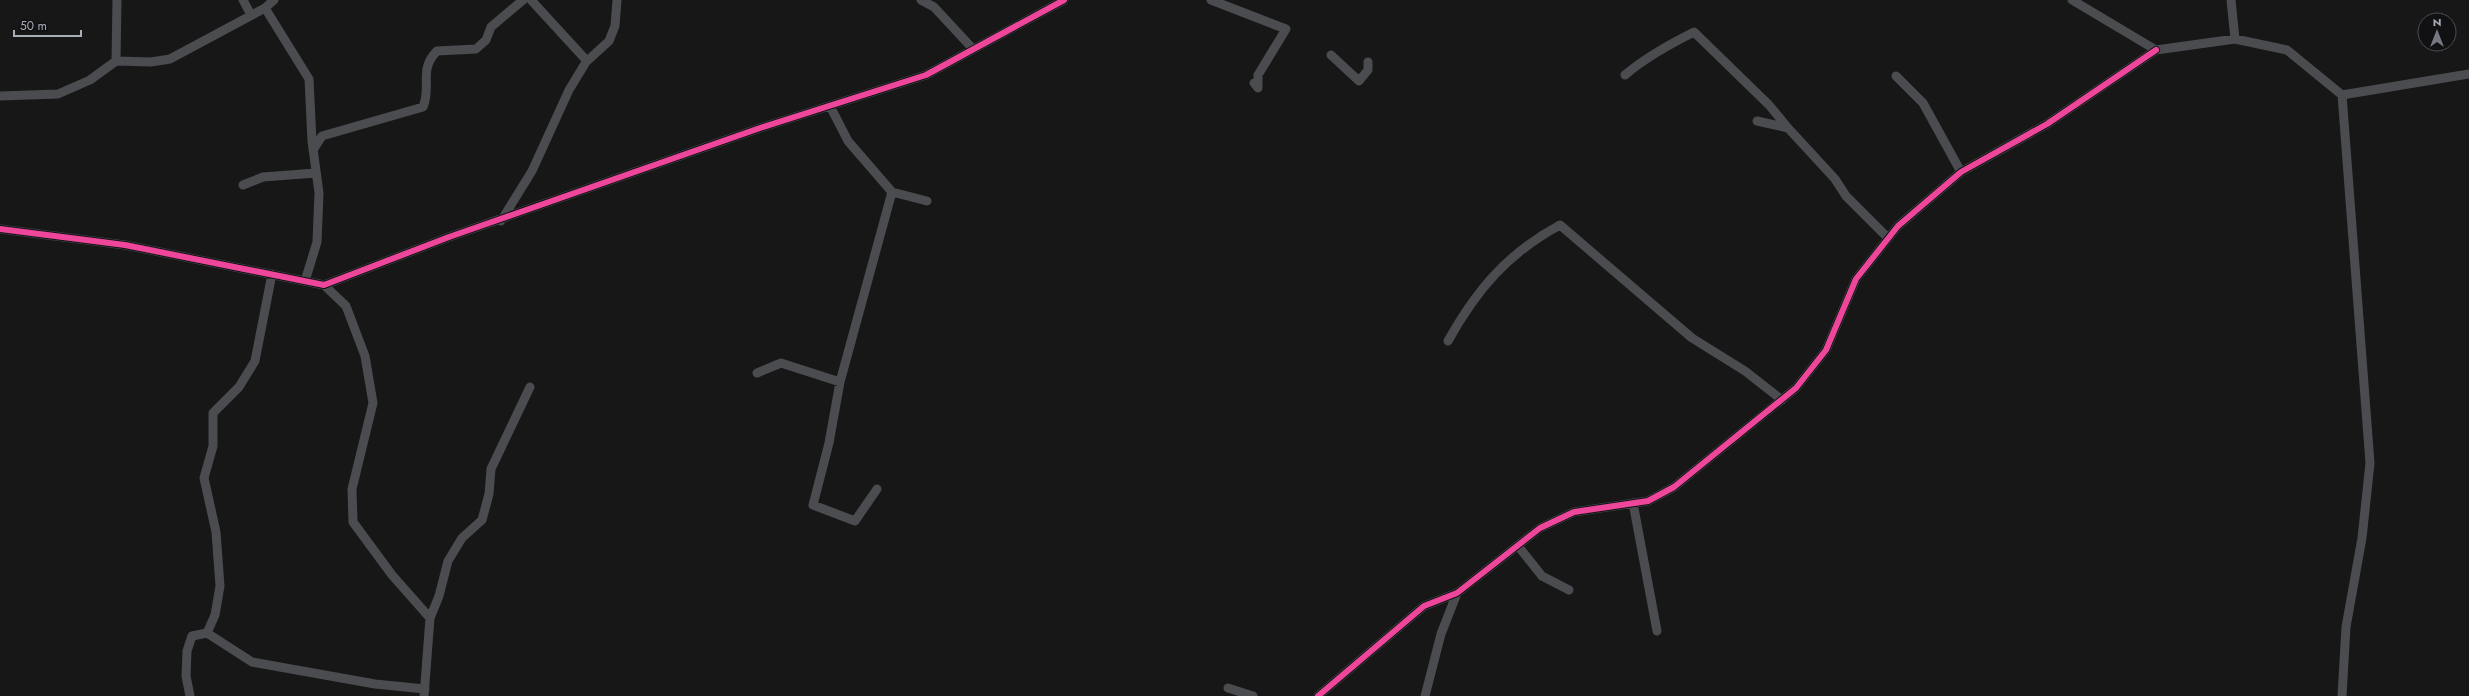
<svg xmlns="http://www.w3.org/2000/svg" width="2469" height="696" font-family="Jost,sans-serif">
<style>
.lines{fill:none;stroke-linecap:round;stroke-linejoin:round}
.minor{stroke:#4b4c50;stroke-width:9}
.cycleway-casing{stroke:#111113;stroke-width:8}
.cycleway{stroke:#ed469a;stroke-width:6}
</style>
<rect width="100%" height="100%" fill="#171717"/>
<g class="lines">
<!-- minor -->
<path class="minor" d="M243 0 251 15
M531 0 587 61
M921 0 934 7 973 49
M1211 0 1286 29 1258 75V88L1254 83
M2072 0 2156 50 2235 39 2287 50 2342 95 2469 74
M2231 0 2235 39
M265 8 309 79 312 141 319 193 317 242 305 281
M1331 55 1359 81 1368 70V62
M116 61 117 0
M1625 75C1646 57 1670 44 1694 32L1769 105 1788 128
M1896 76 1923 103 1961 172
M2342 95 2370 463 2362 538 2346 627 2342 696
M0 96 58 94 90 80 116 61 151 62 170 59 265 8 274 0
M830 106 848 141 892 192 927 201
M1757 121 1788 128 1835 179 1846 196 1888 238
M313 150 322 136 423 107C432 86 418 70 437 51L476 49 486 40 491 27 523 0
M243 185 263 177 316 173
M501 221 532 171 569 90 586 62 609 41 615 26 617 0
M0 229 125 245 324 285 449 237 760 128 926 75 1064 0
M324 285 346 306 365 356 373 403 352 489 353 522 392 575 430 618
M1448 341C1477 289 1508 253 1560 225L1692 338 1745 371 1782 400
M757 373 781 363 840 382
M877 489 855 521 813 505 829 443 840 382 892 192
M1633 503 1657 631
M1518 546 1542 576 1569 590
M207 633 215 615 220 586 216 532 204 478 213 446V413L239 387 255 361 272 274
M1228 688 1253 696
M190 696 186 676 187 651 192 636 207 633 252 662 375 684 425 689
M424 696 430 618 439 596 448 561 462 538 482 520 489 494 491 469 530 387
M1318 696 1424 606 1457 593 1540 528 1574 512 1648 501 1674 487 1796 388 1826 350 1856 279 1898 226 1961 172 2047 124 2156 50
M1425 696 1441 634 1457 593"/>
<!-- cycleway casing -->
<g class="cycleway-casing">
<path id="cycleway" d="M0 229 125 245 324 285 449 237 760 128 926 75 1064 0
M1318 696 1424 606 1457 593 1540 528 1574 512 1648 501 1674 487 1796 388 1826 350 1856 279 1898 226 1961 172 2047 124 2156 50"/>
</g>
<!-- cycleway -->
<use href="#cycleway" class="cycleway"/>
</g>
<!-- north arrow -->
<g transform="translate(2437 32)"><circle r="19" fill="#111113" stroke="#4d4f55"/>
<path d="M0-3L7 15L0 10L-7 15Z" fill="#757880"/>
<text y="-6" font-size="11" font-weight="bold" text-anchor="middle" fill="#a8adb8">N</text>
</g>
<!-- scale -->
<path d="M14 30v6h67v-6" fill="none" stroke="#a8adb8" stroke-width="2"/>
<text x="20" y="30" font-size="12" fill="#a8adb8" stroke="#111113" stroke-width="3" paint-order="stroke">50 m</text>
</svg>
